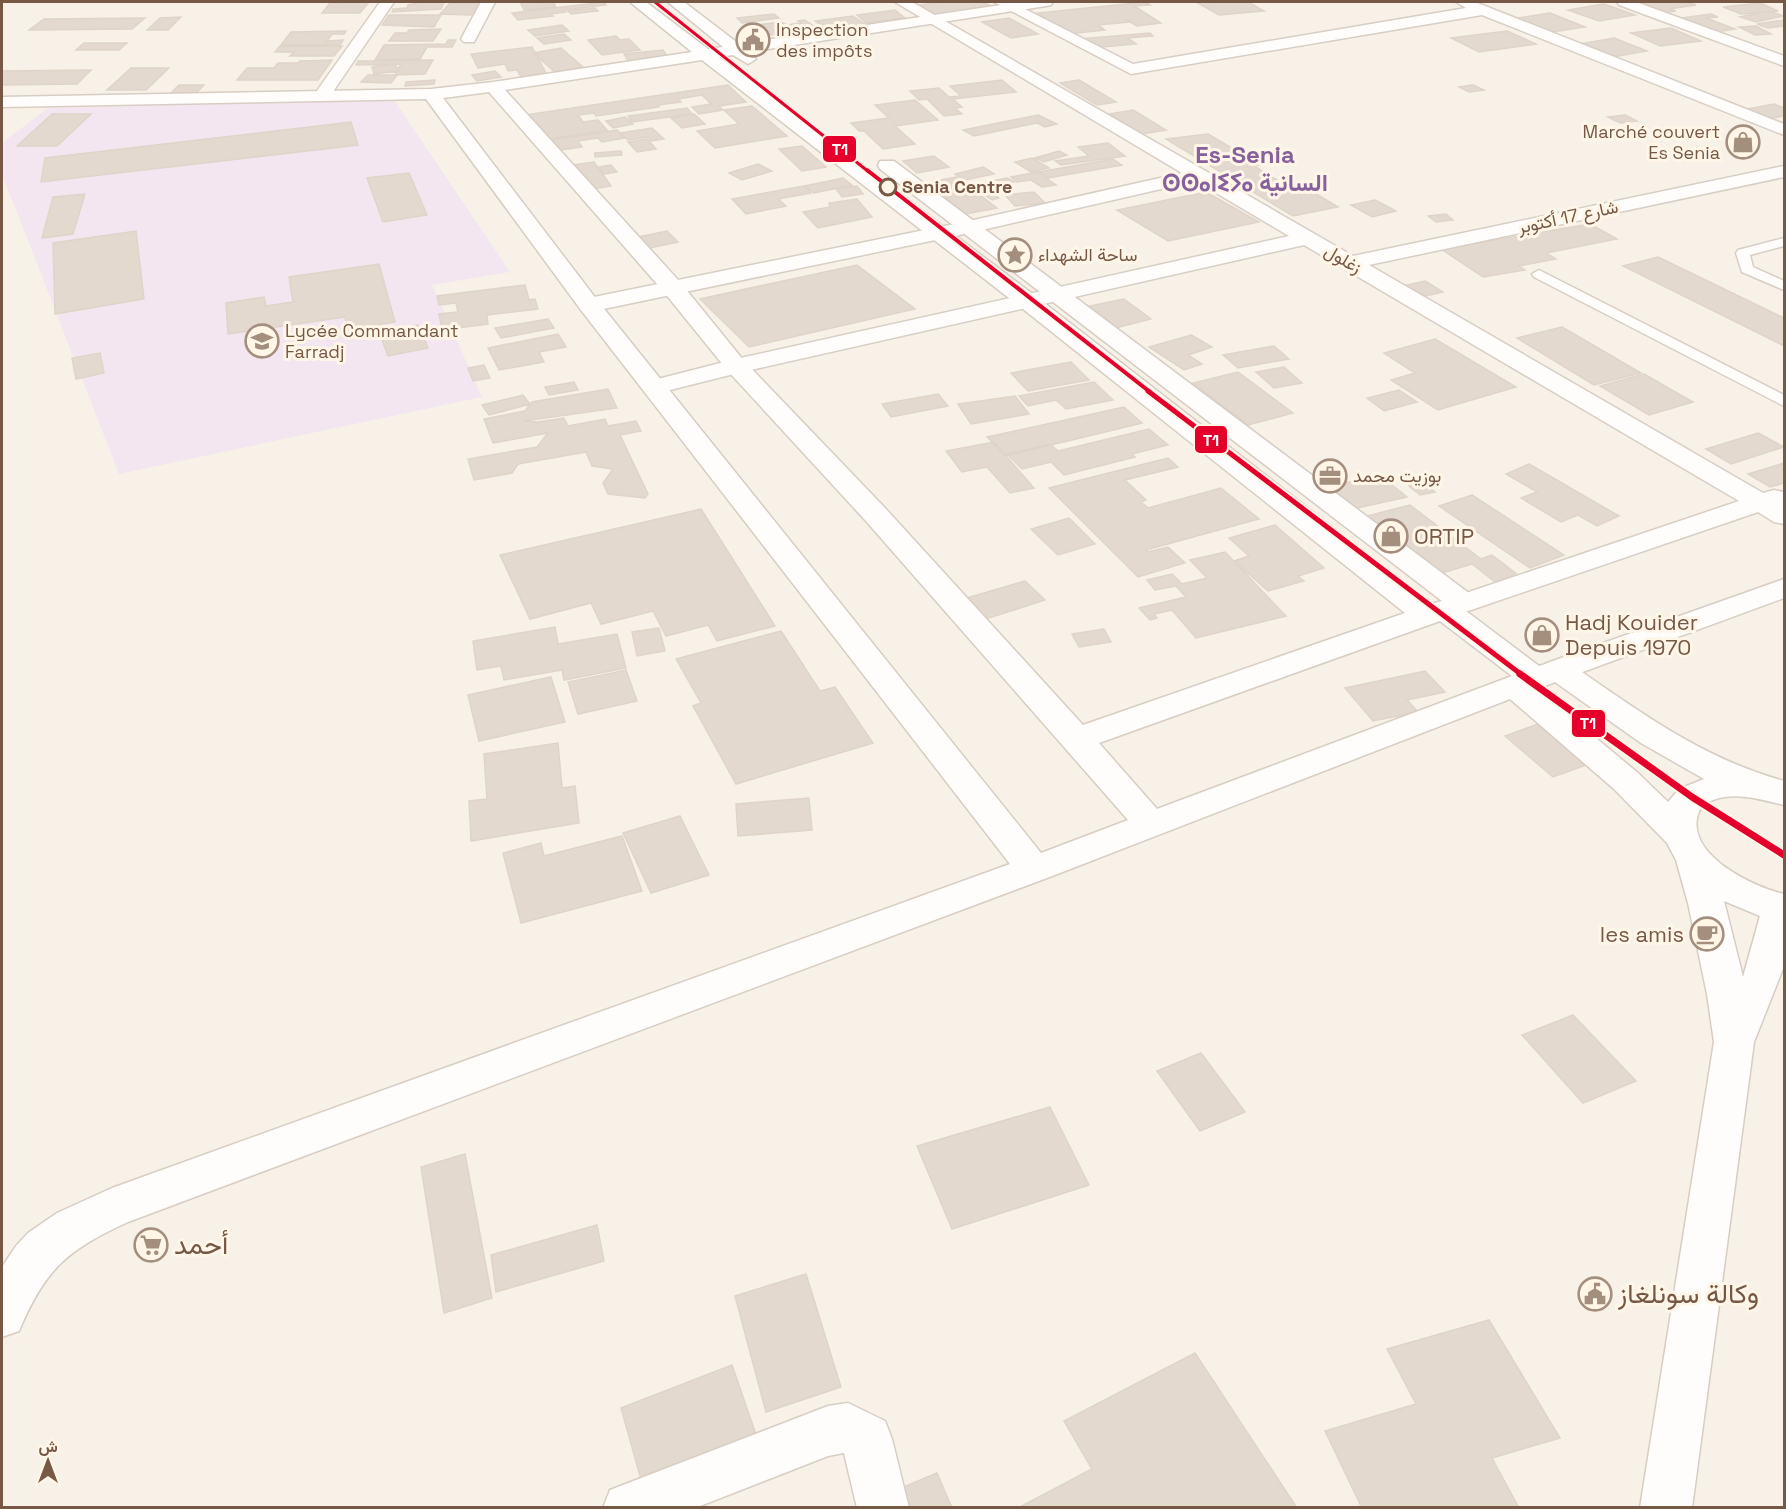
<svg xmlns="http://www.w3.org/2000/svg" width="1786" height="1509" font-family="'Space Grotesk',Vazirmatn,'Noto Sans Tifinagh',sans-serif">
<style>
.education{fill:#f3e6f1}
.building{fill:#e4d9ce;stroke:#e0d4c9;stroke-width:1.5}
.lines{fill:none;stroke-linecap:round;stroke-linejoin:round}
.service-casing{stroke:#d8cec5;stroke-width:3}
.minor-casing{stroke:#d8cec5;stroke-width:3}
.secondary-casing{stroke:#d8cdc3;stroke-width:3}
.service{fill:#fefdfb;fill-rule:evenodd}
.minor{fill:#fefdfb;fill-rule:evenodd}
.secondary{fill:#fefdfb;fill-rule:evenodd}
.tram-1-far3-casing{stroke:#fff6e8;stroke-width:5}
.tram-1-far2-casing{stroke:#fff6e8;stroke-width:7}
.tram-1-far1-casing{stroke:#fff6e8;stroke-width:9}
.tram-1-casing{stroke:#fff6e8;stroke-width:11}
.tram-1-far3{stroke:#e4002b;stroke-width:3}
.tram-1-far2{stroke:#e4002b;stroke-width:4}
.tram-1-far1{stroke:#e4002b;stroke-width:5}
.tram-1{stroke:#e4002b;stroke-width:7}
.stop-dot{fill:#fff6e8;stroke:#775845;stroke-width:3}
.labels{text-anchor:middle;stroke-width:6;stroke-linejoin:round;paint-order:stroke}
.far-poi-label{font-size:18px;fill:#775845;stroke:#fff6e8;text-anchor:start}
.far-stop-label{font-size:18px;font-weight:bold;fill:#775845;stroke:#fff6e8;text-anchor:start}
.far-street-label{font-size:18px;fill:#775845;stroke:#fff6e8}
.poi-label{font-size:22px;fill:#775845;stroke:#fff6e8;text-anchor:start}
.far-district-label{font-size:24px;font-weight:bold;fill:#88609b;stroke:#fff6e8}
.near-poi-label{font-size:27px;fill:#775845;stroke:#fff6e8;text-anchor:start}
.line-badge{stroke:#fff6e8;stroke-width:2}
.badge-label{font-size:16px;text-anchor:middle;font-weight:bold;fill:#fff}
</style>
<rect width="100%" height="100%" fill="#f7f1e7"/>
<!-- education -->
<path class="education" d="M394 100 510 272 432 285 482 397 119 474 2 174V143L48 108Z"/>
<!-- building -->
<path class="building" d="M369 2 360 13H322L330 3Z
M422 2H444L441 9 392 12 393 9 407 8 408 5Z
M520 2H553L556 7 524 10Z
M604 2 606 5 564 10 566 12 551 14 553 16 518 20 512 13Z
M943 2H983L997 9 932 19 911 6Z
M1145 2 1150 5 1134 6 1161 23 1137 26 1125 19 1130 22 1098 25 1105 30 1068 34 1038 13Z
M1196 2H1248L1264 11 1219 15Z
M1638 2H1687L1696 5 1669 9 1676 11 1659 13 1639 6 1647 5Z
M450 3H482L472 15 440 14Z
M1760 3 1778 11 1741 14 1723 7Z
M1604 4 1635 15 1599 21 1568 10Z
M595 8 598 11 571 14 568 11Z
M895 10 905 18 866 23 857 15Z
M1769 11 1784 16 1756 22 1740 17Z
M1550 13 1585 27 1546 33 1512 19Z
M774 14 779 18 742 23 737 18Z
M1711 14 1718 17 1706 18 1735 29 1710 33 1674 19Z
M389 15H441L434 27 382 25Z
M853 16 866 25 827 30 815 21Z
M181 17 168 30H147L160 18Z
M145 18 132 29 29 30 44 19Z
M1009 18 1038 34 1011 38 982 22Z
M805 20 823 32 803 36 796 31 764 36 749 26 781 22 787 25 801 23 798 21Z
M1784 20V26L1768 28 1757 24Z
M562 25 569 31 535 36 528 30Z
M1756 26 1771 34 1755 35 1739 27Z
M1671 28 1701 41 1660 46 1631 33Z
M441 29 433 41H389L395 33H407L409 30Z
M346 31 344 34H332L327 41 343 40 340 45H281L291 32Z
M1507 31 1536 44 1479 52 1451 38Z
M1150 33 1153 36 1128 38 1136 44 1102 47 1099 45 1086 46 1078 39Z
M564 34 571 40 544 44 537 38Z
M616 36 620 40 629 39 640 50 602 55 588 40Z
M1614 38 1647 51 1607 58 1574 45Z
M448 40H456L452 47H427L420 59 375 60 384 45 446 44Z
M84 43H127L119 50H76Z
M280 46H342L334 56H290L294 52H275Z
M532 47 547 75 521 77 517 70 508 71 505 64 478 68 471 54Z
M561 48 583 67 555 72 533 53Z
M663 50 668 57 628 61 624 54Z
M332 60 318 80H237L247 68H274L278 63H298L300 61Z
M433 60 425 74 395 75 401 64 356 65 358 61Z
M395 64 399 71 374 74 372 67Z
M131 68H169L146 90H107Z
M91 70 77 84 2 85V71Z
M495 71 501 77 477 81 472 75Z
M368 75H397L391 83 361 82Z
M435 80 434 84 405 86 406 82Z
M1002 80 1016 92 953 99 962 107 955 108 962 114 944 116 927 99 919 100 910 91 939 88 949 97 961 96 950 86Z
M1079 80 1116 102 1097 105 1060 83Z
M179 85H204L195 94H170Z
M728 85 746 102 719 106 723 110 699 114 692 107 711 104 702 95 678 99 681 102 658 105 659 107 596 116 594 113 578 115 583 122 598 120 607 130 549 139 525 115Z
M1473 85 1484 90 1469 92 1459 87Z
M915 100 938 120 895 126 915 144 883 149 864 131H859L851 123 889 118 875 105Z
M1774 104 1784 108V116L1765 119 1742 110Z
M752 106 787 136 715 148 697 131 739 124 724 110Z
M687 108 692 114 632 122 628 116Z
M1133 110 1166 130 1142 134 1110 114Z
M52 114H91L57 146H17Z
M694 114 705 124 682 128 671 118Z
M1038 115 1057 124 1045 127 1037 123 974 136 963 130Z
M1625 115 1637 121 1620 123 1608 117Z
M625 117 633 124 613 128 606 121Z
M351 122 358 145 41 182 45 158Z
M652 128 664 139 651 141 648 137 628 140 620 133Z
M617 130 625 138 602 142 598 138 578 141 582 147 554 151 545 141Z
M1208 134 1250 159 1269 155 1280 161 1254 166 1282 183 1293 180 1338 207 1293 216 1166 139Z
M647 139 656 149 637 152 628 142Z
M1108 143 1125 156 1061 165 1055 161 1089 156 1078 147Z
M802 146 826 167 802 171 779 149Z
M621 151 622 155 595 157V153Z
M1059 151 1067 155 1044 162 1035 158Z
M934 156 949 167 917 173 903 161Z
M1032 158 1049 168 1031 172 1015 162Z
M1113 159 1122 165 1048 178 1039 172Z
M594 162 611 186 593 189 572 165Z
M758 164 772 171 742 180 729 173Z
M611 165 617 172 604 174 598 167Z
M983 167 994 174 965 180 955 174Z
M1038 172 1056 185 1042 187 1031 180 1017 182 1011 177Z
M409 173 427 215 383 222 367 178Z
M957 177 997 208 966 214 936 190 950 188 941 180Z
M843 178 852 185 814 193 805 186Z
M1007 178 1014 182 984 188 999 198 992 200 971 185Z
M804 186 811 193 778 199 786 206 746 214 732 199Z
M857 186 863 194 842 197 836 189Z
M1034 192 1045 203 1015 206 1005 195Z
M1206 192 1259 222 1168 241 1117 210Z
M85 194 73 234 42 238 53 197Z
M857 199 872 217 818 228 803 212 830 207 829 203Z
M1375 200 1396 211 1372 217 1351 205Z
M1446 214 1453 220 1436 222 1428 216Z
M1590 224 1617 239 1546 253 1556 259 1519 266 1525 270 1483 277 1441 249Z
M136 231 144 299 55 314 53 243Z
M667 231 678 242 650 248 638 237Z
M1658 257 1784 318V346L1623 266Z
M379 264 395 322 348 330 345 317 228 334 226 303 264 297 266 306 293 302 289 277Z
M857 265 915 309 749 347 700 299Z
M1425 281 1443 292 1421 297 1403 286Z
M525 285 529 300 535 299 538 309 487 315 488 324 442 330 439 314 458 312 456 303 439 305 437 296Z
M1124 299 1151 319 1116 328 1090 306Z
M548 319 554 328 501 338 495 328Z
M418 325 428 348 388 356 379 332Z
M1562 327 1641 373 1594 385 1517 338Z
M558 334 566 347 539 352 544 362 499 370 488 348Z
M1191 335 1212 347 1188 355 1202 364 1184 370 1149 347Z
M1435 339 1516 387 1438 410 1391 380 1415 373 1384 353Z
M1274 346 1289 359 1238 368 1223 355Z
M100 353 104 373 76 379 72 358Z
M1071 362 1089 380 1028 391 1011 373Z
M484 365 490 378 473 381 468 368Z
M1284 367 1302 383 1274 388 1256 372Z
M1238 372 1293 413 1248 425 1193 383Z
M1644 374 1693 402 1649 415 1600 386Z
M574 382 578 390 549 395 545 387Z
M1094 382 1113 400 1066 409 1056 400 1028 406 1019 396Z
M608 389 617 408 524 421 538 422 564 418 568 426 605 419 608 426 636 421 641 431 620 435 648 494 645 498 608 494 603 483 613 469 592 466 586 452 518 464 512 473 474 480 468 459 537 447 548 433 493 443 484 419 525 411 532 402Z
M1399 390 1417 402 1384 411 1367 398Z
M938 394 948 406 891 417 882 404Z
M523 395 530 404 489 415 482 405Z
M1015 396 1029 414 971 424 958 404Z
M1124 407 1142 423 1006 456 987 437Z
M1149 429 1168 445 1132 454 1135 457 1064 475 1051 462 1022 469 1007 454 1050 444 1058 451Z
M1758 433 1784 447 1731 464 1706 449Z
M994 442 1034 488 1010 493 987 467 962 472 946 451Z
M1168 458 1178 467 1125 480 1146 500 1141 502 1148 508 1221 488 1259 519 1146 550 1148 552 1168 547 1185 563 1138 577 1049 488Z
M1784 463V483L1770 487 1748 474Z
M1529 464 1619 516 1597 526 1578 515 1561 522 1521 498 1537 492 1506 474Z
M1380 475 1407 497 1353 509 1328 487Z
M1424 482 1435 492 1420 495 1409 486Z
M1472 495 1564 555 1530 568 1439 506Z
M1410 505 1481 559 1492 555 1518 575 1495 582 1472 564 1439 574 1367 516Z
M701 509 775 626 717 641 708 625 666 636 653 611 601 624 591 603 530 619 500 555Z
M1069 518 1095 544 1058 555 1031 529Z
M1275 525 1324 568 1298 576 1304 581 1268 591 1234 561 1249 556 1229 538Z
M1225 552 1286 616 1196 638 1172 610 1154 614 1157 618 1150 620 1139 608 1186 597 1176 586 1155 590 1147 580 1172 574 1182 584 1207 578 1190 560Z
M1025 581 1045 600 986 619 967 598Z
M555 627 558 644 617 634 626 668 564 680 562 670 504 680 501 666 477 670 473 641Z
M659 628 665 651 637 656 632 632Z
M1104 629 1111 642 1079 647 1072 634Z
M781 631 820 691 835 687 873 743 736 784 693 706 701 703 676 659Z
M626 670 637 701 578 714 568 682Z
M1425 671 1445 692 1407 700 1418 712 1373 721 1345 688Z
M551 677 565 722 479 741 468 695Z
M1541 723 1589 764 1553 777 1505 736Z
M558 743 562 788 575 786 579 823 471 841 469 801 487 799 484 754Z
M809 798 812 830 738 836 736 804Z
M680 816 709 875 651 893 623 833Z
M622 836 642 891 521 923 503 853 541 843 544 856Z
M1573 1015 1636 1081 1583 1103 1522 1035Z
M1201 1053 1245 1112 1200 1131 1157 1071Z
M1050 1107 1089 1185 952 1229 917 1146Z
M465 1154 492 1298 444 1313 421 1167Z
M597 1225 604 1261 496 1292 491 1255Z
M806 1274 841 1387 766 1412 735 1296Z
M1489 1320 1560 1438 1492 1458 1519 1508H1362L1325 1431 1416 1404 1387 1349Z
M1195 1353 1297 1508H1018L1092 1469 1064 1421Z
M732 1365 760 1446 694 1474 704 1505 698 1508H649L621 1408Z
M937 1473 952 1508H898L892 1492Z"/>
<g class="lines">
<!-- service casing -->
<g class="service-casing">
<path id="service" d="M1784 238V246L1750 255 1753 267 1784 281V290L1742 272 1736 253 1738 250Z
M1539 270 1784 395V406L1534 277 1532 274Z"/>
</g>
<!-- minor casing -->
<g class="minor-casing">
<path id="minor" d="M380 2H394L328 99H316L314 95Z
M481 2H495L474 42H464L461 39Z
M895 2H912L1353 256 1784 166V177L1369 265 1763 493 1774 490 1783 492 1784 524 1774 522 1758 512 1474 609 1464 612 1454 609 1449 603 1454 597 1739 501 1304 245 738 373 654 394 646 392 642 387 646 382 736 359 1289 236 1196 181 969 233 589 312 581 310 578 305 581 300 589 298 969 221 1182 173Z
M994 2H1011L1133 64 1466 8 1456 2H1475L1784 124V135L1482 15 1131 74Z
M1617 2H1636L1784 56V66L1619 5Z
M1784 579V598L1569 677 1558 680 1547 677 1543 670 1547 663Z
M848 1403 885 1421 892 1439 909 1508H857L844 1453 828 1456 695 1508H603L610 1490 828 1406Z"/>
</g>
<!-- secondary casing -->
<g class="secondary-casing">
<path id="secondary" d="M630 2H646L708 49 723 47 668 2H684L739 44 1021 2H1053L1051 5 1046 6 749 52 756 59 748 64 733 55 719 57 1034 295 1431 604 1442 601 880 169 878 165 880 161H894L1474 597 1479 603 1474 609 1466 611 1539 666 1558 660 1569 663C1640 712 1701 758 1784 781V805C1763 800 1737 792 1716 799 1706 802 1699 807 1697 818 1690 857 1754 887 1784 894V966L1754 1042 1692 1508H1640L1714 1042 1707 994 1688 903 1676 860 1667 843 1614 789 1510 699 1047 878 128 1222C67 1250 45 1269 19 1331L2 1337V1267L16 1246 28 1233 57 1213 112 1188 1010 864 581 310 426 99 2 107V97L431 89 493 82 692 52ZM702 60 1018 305 1405 613 1083 725 885 508 744 361 680 282 505 90ZM489 92 664 292 728 371 865 520 1128 820 1041 853 597 300 443 98ZM1440 621 1512 676 1157 809 1099 743ZM1555 682 1641 743 1704 779 1679 789 1668 802 1638 773 1537 689ZM1724 901 1760 916 1743 977Z"/>
</g>
<!-- service -->
<use href="#service" class="service"/>
<!-- minor -->
<use href="#minor" class="minor"/>
<!-- secondary -->
<use href="#secondary" class="secondary"/>
<!-- tram-1-far3 casing -->
<g class="tram-1-far3-casing">
<path id="tram-1-far3" d="M655 2 869 172"/>
</g>
<!-- tram-1-far2 casing -->
<g class="tram-1-far2-casing">
<path id="tram-1-far2" d="M867 170 1150 392"/>
</g>
<!-- tram-1-far1 casing -->
<g class="tram-1-far1-casing">
<path id="tram-1-far1" d="M1148 391 1522 675"/>
</g>
<!-- tram-1 casing -->
<g class="tram-1-casing">
<path id="tram-1" d="M1520 674 1692 797 1784 855"/>
</g>
<!-- tram-1-far3 -->
<use href="#tram-1-far3" class="tram-1-far3"/>
<!-- tram-1-far2 -->
<use href="#tram-1-far2" class="tram-1-far2"/>
<!-- tram-1-far1 -->
<use href="#tram-1-far1" class="tram-1-far1"/>
<!-- tram-1 -->
<use href="#tram-1" class="tram-1"/>
</g>
<!-- icons -->
<defs>
<g id="civic-ring" transform="scale(1.725)"><circle r="9.5" fill="#fff6e8" stroke="#a48e7e" stroke-width="1.5"/><path d="M-.6-6.5H3V-4.5H.6V-3L4-1V1h2V6H-6V1h2V-1L-.6-3ZM-1.2 2.5V6h2.4V2.5Z" fill="#a48e7e"/></g>
<g id="shop-ring" transform="scale(1.725)"><circle r="9.5" fill="#fff6e8" stroke="#a48e7e" stroke-width="1.5"/><path d="M-5-2.5h2.3a2.7 3.5 0 0 1 5.4 0H5L5.5 6h-11ZM-1.5-2.5h3a1.5 2.3 0 0 0-3 0Z" fill="#a48e7e"/></g>
<g id="sight-ring" transform="scale(1.725)"><circle r="9.5" fill="#fff6e8" stroke="#a48e7e" stroke-width="1.5"/><path d="M0-6L1.8-2.2L6-1.7L2.9 1.2L3.7 5.4L0 3.3L-3.7 5.4L-2.9 1.2L-6-1.7L-1.8-2.2Z" fill="#a48e7e"/></g>
<g id="school-ring" transform="scale(1.725)"><circle r="9.5" fill="#fff6e8" stroke="#a48e7e" stroke-width="1.5"/><path d="M0-5L7-2L0 1L-7-2ZM-4 1L0 2.5L4 1V4Q0 6-4 4Z" fill="#a48e7e"/></g>
<g id="office-ring" transform="scale(1.725)"><circle r="9.5" fill="#fff6e8" stroke="#a48e7e" stroke-width="1.5"/><path d="M-6-3h4V-5.5h4V-3h4V5H-6ZM-1-4.5V-3h2v-1.5ZM-6 0V1H6V0Z" fill="#a48e7e"/></g>
<g id="cafe-ring" transform="scale(1.725)"><circle r="9.5" fill="#fff6e8" stroke="#a48e7e" stroke-width="1.5"/><path d="M-5.5-4.5H6V0H3Q3 3.5 0 3.5H-2.5Q-5.5 3.5-5.5 0ZM3-3.2v2h1.7v-2ZM-6 4.5H4V6H-6Z" fill="#a48e7e"/></g>
<g id="supermarket-ring" transform="scale(1.725)"><circle r="9.5" fill="#fff6e8" stroke="#a48e7e" stroke-width="1.5"/><path d="M-6-5.5h2.5l.6 2H6L4.5 2H-2.5L-4.4-4H-6ZM-1.5 3.2a1.3 1.3 0 1 0 .1 0ZM3 3.2a1.3 1.3 0 1 0 .1 0Z" fill="#a48e7e"/></g>
</defs>
<g fill-rule="evenodd">
<use href="#civic-ring" x="753" y="40"/>
<use href="#shop-ring" x="1743" y="142"/>
<use href="#sight-ring" x="1015" y="255"/>
<use href="#school-ring" x="262" y="341"/>
<use href="#office-ring" x="1330" y="476"/>
<use href="#shop-ring" x="1391" y="536"/>
<use href="#shop-ring" x="1542" y="635"/>
<use href="#cafe-ring" x="1707" y="934"/>
<use href="#supermarket-ring" x="151" y="1245"/>
<use href="#civic-ring" x="1595" y="1294"/>
</g>
<!-- markers -->
<circle class="stop-dot" cx="888" cy="187" r="8"/>
<g class="labels">
<!-- far-poi labels -->
<g class="far-poi-label">
<text x="776" y="36">Inspection<tspan x="776" dy="21">des impôts</tspan></text>
<text x="1720" y="138" text-anchor="end">Marché couvert<tspan x="1720" dy="21">Es Senia</tspan></text>
<text x="1038" y="261">ساحة الشهداء</text>
<text x="285" y="337">Lycée Commandant<tspan x="285" dy="21">Farradj</tspan></text>
<text x="1353" y="482">بوزيت محمد</text>
</g>
<!-- far-stop labels -->
<g class="far-stop-label">
<text x="902" y="193">Senia Centre</text>
</g>
<!-- far-street labels -->
<g class="far-street-label">
<text transform="translate(1568 217) rotate(-12)" y="6">شارع 17 أكتوبر</text>
<text transform="translate(1343 259) rotate(30)" y="6">زغلول</text>
</g>
<!-- poi labels -->
<g class="poi-label">
<text x="1414" y="544">ORTIP</text>
<text x="1565" y="630">Hadj Kouider<tspan x="1565" dy="25">Depuis 1970</tspan></text>
<text x="1684" y="942" text-anchor="end">les amis</text>
</g>
<!-- far-district labels -->
<g class="far-district-label">
<text x="1245" y="163">Es-Senia<tspan x="1245" dy="28">ⵙⵙⴰⵏⵉⵢⴰ السانية</tspan></text>
</g>
<!-- near-poi labels -->
<g class="near-poi-label">
<text x="174" y="1254">أحمد</text>
<text x="1618" y="1303">وكالة سونلغاز</text>
</g>
</g>
<g class="line-badge">
<rect x="822" y="135" width="35" height="28" rx="6" fill="#e4002b"/>
<rect x="1194" y="425" width="34" height="29" rx="6" fill="#e4002b"/>
<rect x="1571" y="709" width="35" height="29" rx="6" fill="#e4002b"/>
</g>
<g class="badge-label">
<text x="840" y="155">T1</text>
<text x="1211" y="446">T1</text>
<text x="1588" y="729">T1</text>
</g>
<!-- border -->
<rect width="1786" height="1509" fill="none" stroke="#775845" stroke-width="6"/>
<!-- north arrow -->
<g transform="translate(48 1461)" stroke="#fff6e8" stroke-width="4.5" paint-order="stroke">
<path d="M0-4.5L10 22L0 15L-10 22Z" fill="#775845"/>
<text y="-9" font-size="16" font-weight="bold" text-anchor="middle" fill="#775845">ش</text>
</g>
</svg>
